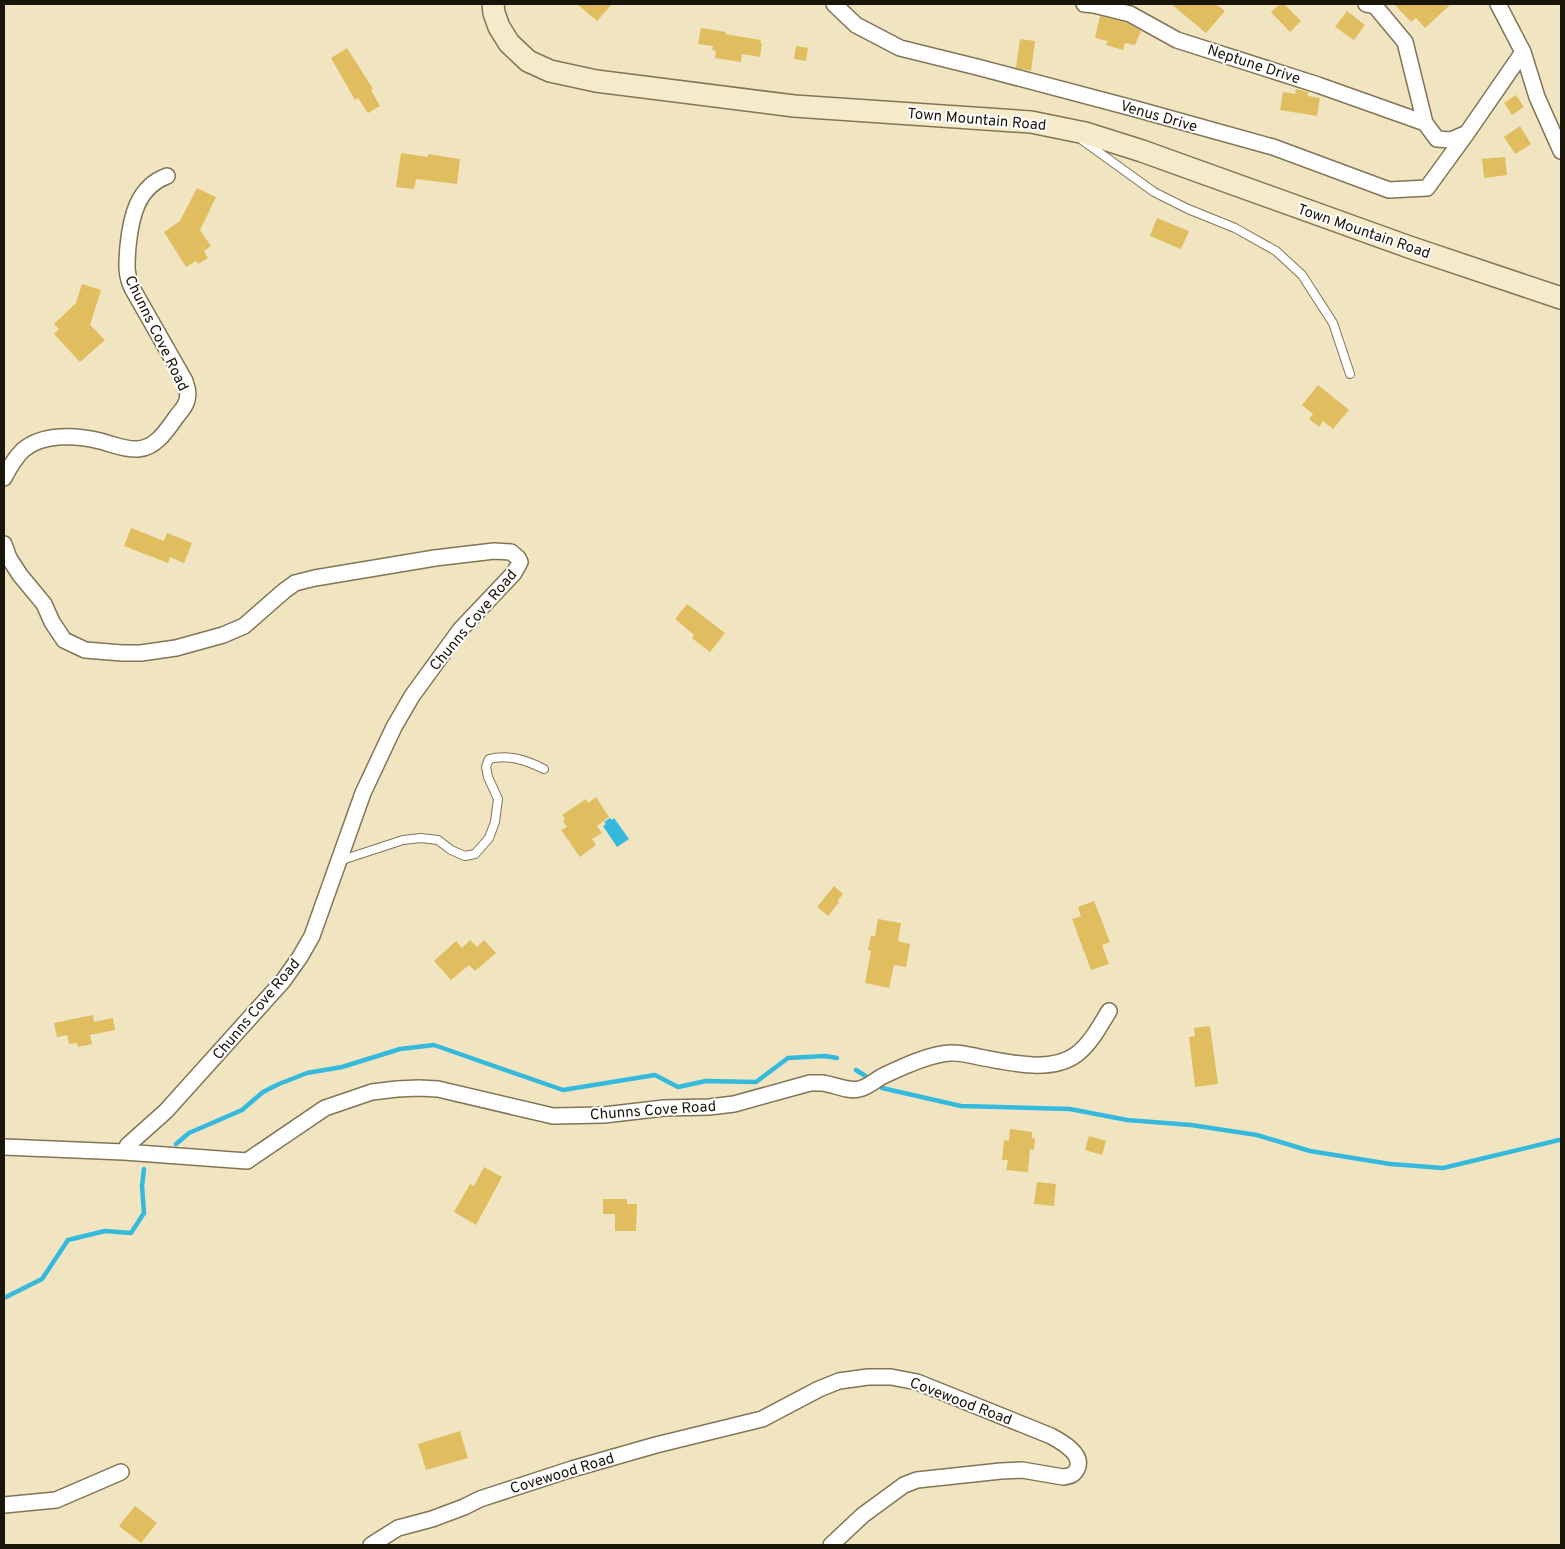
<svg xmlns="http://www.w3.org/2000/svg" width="1565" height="1549" font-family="Overpass,sans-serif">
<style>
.water{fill:#35badd}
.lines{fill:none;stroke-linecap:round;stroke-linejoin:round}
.stream{stroke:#35badd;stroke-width:4.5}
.building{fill:#e0be5f}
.service-casing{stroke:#817555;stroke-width:10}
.minor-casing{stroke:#817555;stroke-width:18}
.secondary-casing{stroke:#817555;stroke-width:24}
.service{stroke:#fff;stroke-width:8}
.minor{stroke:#fff;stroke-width:15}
.secondary{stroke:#f5eac9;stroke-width:21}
.labels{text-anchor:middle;stroke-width:4;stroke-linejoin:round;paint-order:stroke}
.street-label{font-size:15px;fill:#1a1509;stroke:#fff}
</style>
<rect width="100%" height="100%" fill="#f1e4c1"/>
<!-- water -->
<path class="water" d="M610 818 612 820 614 818 629 839 617 847 603 826 606 824 604 822Z"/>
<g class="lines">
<!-- stream -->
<path class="stream" d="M856 1070 867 1077
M882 1088 961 1106 1070 1109 1127 1120 1191 1125 1257 1135 1310 1151 1390 1164 1443 1168 1559 1140
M176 1144 189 1133 242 1110 263 1092 279 1084 307 1073 342 1067 400 1049 434 1045 563 1090 655 1075 678 1087 706 1081 756 1082 788 1058 825 1056 837 1058
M4 1298 42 1279 68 1240 105 1231 131 1233 144 1213 142 1186 144 1169"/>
</g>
<!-- building -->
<path class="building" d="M577 4H612L597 21Z
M1171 4H1216L1225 11 1206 33Z
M1280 4H1284L1301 21 1290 32 1271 12Z
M1394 4H1451L1425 28 1416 18 1411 22Z
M1347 11 1365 25 1354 40 1335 27Z
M1100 16 1127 23 1141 31 1135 45 1125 43 1123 50 1106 45 1108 41 1095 38Z
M701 28 726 32 725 34 761 40 760 43H762L760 57 742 54 741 62 715 58 716 51 712 50 713 46 698 44Z
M1020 39 1035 41 1031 71 1016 68Z
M796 46 808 48 806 61 794 59Z
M347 48 373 89 371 90 380 106 368 113 358 98 355 100 331 58Z
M1296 89 1308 92V96L1320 98 1317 116 1280 110 1283 92 1295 94Z
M1516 95 1524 107 1512 115 1504 103Z
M1520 126 1531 144 1515 154 1504 137Z
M401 153 428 157V154L460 159 457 184 416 179 414 189 396 187Z
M1505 157 1507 175 1484 178 1482 159Z
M197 188 216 197 200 230 211 246 204 251 208 258 198 264 196 261 186 267 164 232 180 221Z
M1157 218 1189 231 1181 249 1150 236Z
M82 284 101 290 90 325 105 340 80 362 54 334 59 329 54 324 76 303Z
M1318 385 1349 410 1333 429 1323 421 1319 427 1309 419 1313 414 1302 405Z
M131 528 164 541 167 533 192 543 184 563 170 557 168 563 124 546Z
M687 604 725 633 710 652 692 638 694 635 675 619Z
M596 797 609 817 597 826 602 833 592 839 596 845 580 857 561 830 567 827 563 821 565 819 562 815 586 799 588 803Z
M834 886 843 894 838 900 839 902 828 916 817 907Z
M1094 901 1110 942 1102 945 1109 964 1091 970 1072 919 1081 916 1078 907Z
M878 919 901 923 898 941 910 944 906 967 894 965 889 988 865 983 871 951 868 950 871 936H875Z
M470 940 477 947 484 940 496 953 475 971 469 965 451 980 434 961 456 941 462 948Z
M93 1015 94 1022 113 1018 115 1030 90 1035 92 1044 78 1047 77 1043 69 1044 67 1035 57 1037 54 1023Z
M1210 1026 1218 1084 1195 1087 1189 1037 1195 1036 1194 1028Z
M1010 1129 1032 1132V1138L1035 1139 1034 1150 1030 1149 1028 1172 1006 1170 1008 1160H1002L1004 1140 1009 1141Z
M1089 1136 1106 1141 1102 1155 1085 1150Z
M484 1167 502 1177 476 1225 454 1212 470 1184 474 1186Z
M1037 1182 1056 1184 1054 1206 1034 1204Z
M603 1199H627V1204H637L636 1231H615V1214H603Z
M460 1431 468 1458 426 1470 418 1444Z
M135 1506 157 1523 141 1543 119 1526Z"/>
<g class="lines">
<!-- service casing -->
<g class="service-casing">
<path id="service" d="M1082 140 1154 192 1188 209 1235 228 1276 251 1302 275 1333 323 1350 374
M339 861 403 840 421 838 438 840 451 850 465 856 475 854 489 838 495 822 498 799 488 777 486 767 489 759C508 754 526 760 544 769"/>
</g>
<!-- minor casing -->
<g class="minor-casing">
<path id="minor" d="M834 4 856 25 900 48 977 67 1136 109 1273 147 1389 190 1427 188 1467 133
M1084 4 1094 5 1130 14 1177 40 1318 85 1425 123
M1366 4 1375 6 1405 42 1425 123 1437 139 1451 140 1467 133 1523 52
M1498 4 1523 52 1537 97 1561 151
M4 478C9 468 15 458 23 450 43 433 77 435 100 441 112 444 125 450 138 449 156 448 167 430 177 416 181 411 186 406 187 400 189 393 187 387 185 381L132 288C125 274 127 261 128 246 131 217 137 187 167 176
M4 544 9 558 20 575 44 604 52 622 64 640 85 650 122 653H141L176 648 223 635 244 626 284 591 295 583 315 578 435 558 494 551 511 552 518 558 520 562 514 573 460 630 412 696 394 727 363 793 312 936 300 957 283 981 166 1111 128 1145 124 1152
M4 1147 124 1152 247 1161 325 1108 372 1092 397 1089 419 1088 438 1089 553 1116 604 1115 664 1108 709 1107 734 1104 810 1083C814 1083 818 1083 822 1083 834 1084 847 1092 859 1089 869 1087 876 1079 885 1075 904 1066 930 1054 950 1053 961 1052 973 1056 984 1058 1012 1063 1052 1073 1077 1054 1091 1043 1100 1026 1109 1011
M4 1505 56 1500 121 1472
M371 1545 398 1528 432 1519 464 1507 480 1499 572 1469 656 1445 762 1419 819 1389 839 1381 868 1377H891L917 1382 1051 1436C1062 1442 1084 1454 1077 1469 1074 1475 1070 1476 1063 1477L1022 1470 1001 1471 917 1480 904 1485 863 1515 831 1545"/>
</g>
<!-- secondary casing -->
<g class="secondary-casing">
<path id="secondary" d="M493 4 494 13 499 27 509 43 528 61 550 71 596 81 794 106 1031 122 1085 133 1142 151 1409 247 1561 298"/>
</g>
<!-- service -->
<use href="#service" class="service"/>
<!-- minor -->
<use href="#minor" class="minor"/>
<!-- secondary -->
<use href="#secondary" class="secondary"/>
</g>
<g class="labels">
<!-- street labels -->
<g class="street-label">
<text transform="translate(1254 64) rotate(18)" y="5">Neptune Drive</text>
<text transform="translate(1159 116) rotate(16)" y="5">Venus Drive</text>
<text transform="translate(977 119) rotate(5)" y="5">Town Mountain Road</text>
<text transform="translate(1364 231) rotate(19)" y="5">Town Mountain Road</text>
<text transform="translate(157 333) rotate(64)" y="5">Chunns Cove Road</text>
<text transform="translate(473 620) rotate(-50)" y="5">Chunns Cove Road</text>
<text transform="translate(256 1009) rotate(-50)" y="5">Chunns Cove Road</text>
<text transform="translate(653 1110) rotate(-4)" y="5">Chunns Cove Road</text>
<text transform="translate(961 1401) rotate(21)" y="5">Covewood Road</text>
<text transform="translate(562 1473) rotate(-17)" y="5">Covewood Road</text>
</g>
</g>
<!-- border -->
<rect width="1565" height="1549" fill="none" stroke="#1a1509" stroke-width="10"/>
</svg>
